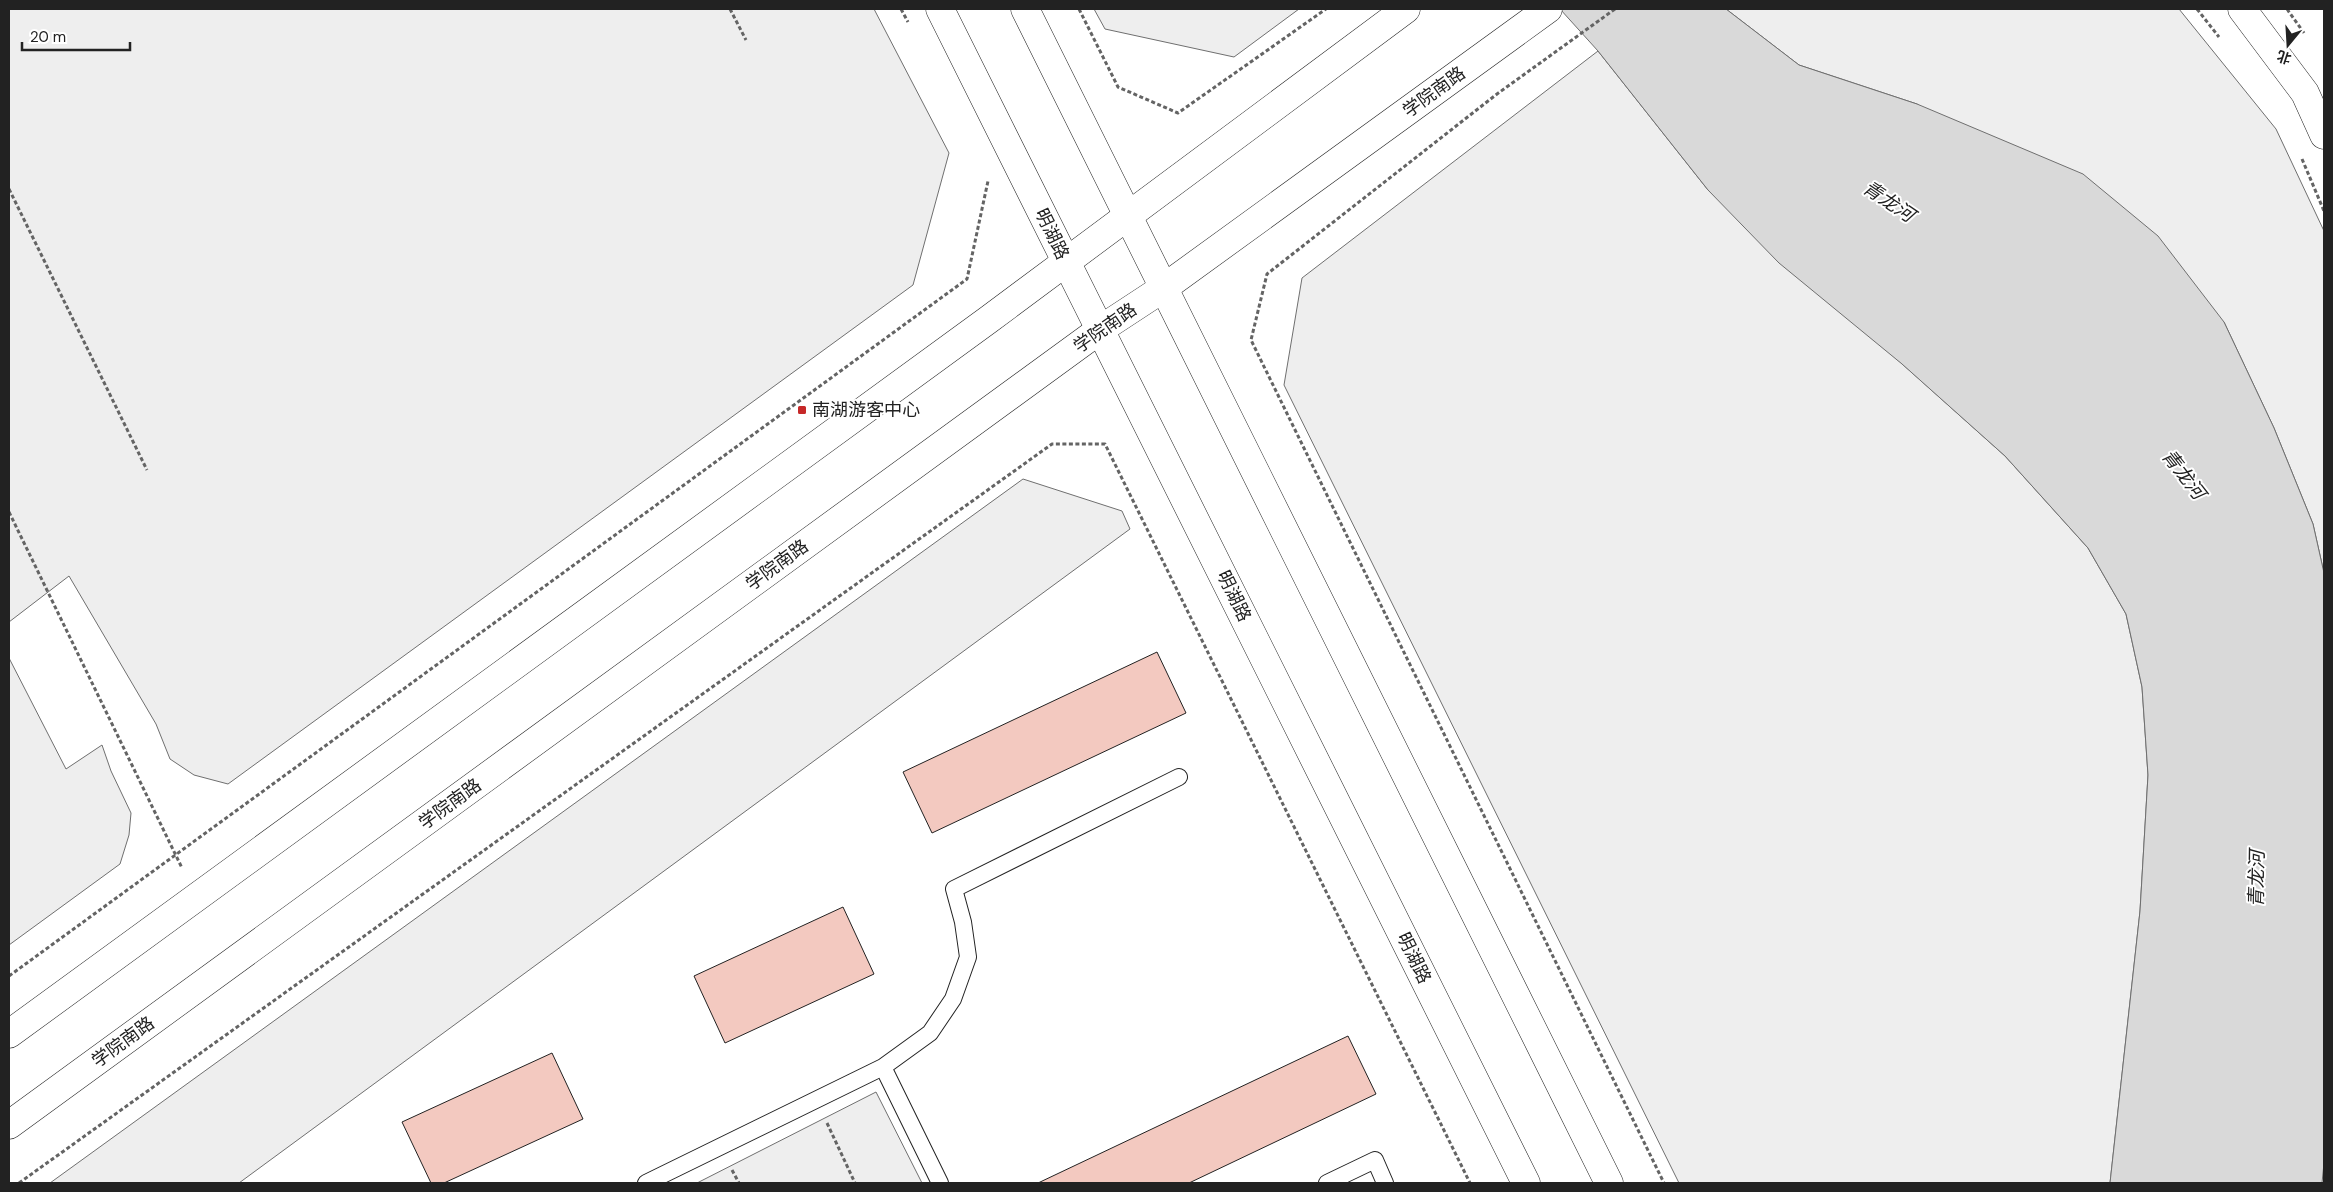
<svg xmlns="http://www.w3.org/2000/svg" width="2333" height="1192" font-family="'DM Sans','Noto Sans SC',sans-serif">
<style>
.green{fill:#eee;stroke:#6f6f6f}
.water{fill:#d9d9d9;stroke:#6f6f6f}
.building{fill:#f3c9c0;stroke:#222}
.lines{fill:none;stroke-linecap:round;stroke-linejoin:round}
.lane-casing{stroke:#222;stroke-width:18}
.secondary-casing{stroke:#222;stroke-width:29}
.primary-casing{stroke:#222;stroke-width:29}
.path{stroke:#646464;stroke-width:3;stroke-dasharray:4 2.5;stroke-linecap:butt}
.lane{stroke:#fff;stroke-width:16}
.secondary{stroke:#fff;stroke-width:28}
.primary{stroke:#fff;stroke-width:28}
.poi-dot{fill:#c62828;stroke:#fff;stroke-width:2}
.labels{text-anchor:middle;stroke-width:4;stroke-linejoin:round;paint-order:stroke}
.street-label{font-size:18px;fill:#222;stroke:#fff}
.poi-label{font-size:18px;fill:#222;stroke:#fff;text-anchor:start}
.water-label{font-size:19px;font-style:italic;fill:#222;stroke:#fff}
</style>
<rect width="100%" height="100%" fill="#fff"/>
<!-- green -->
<path class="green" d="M9 9H874L949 153 913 285 228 784 194 775 170 759 156 724 69 576 9 622Z
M1094 9H1299L1234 57 1105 29Z
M1726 9H2179L2276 129 2324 231V573L2313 524 2274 428 2224 322 1917 104 1799 65Z
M1598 51 1708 190 2005 456 2088 548 2126 614 2142 687 2148 775 2140 911 2110 1183H1679L1284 385 1302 278Z
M1023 479 1122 511 1130 529 239 1183H50Z
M9 658 66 769 102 745 111 771 131 813 129 835 120 864 9 945Z
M876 1092 922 1183H697Z"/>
<!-- water -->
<path class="water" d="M1560 9H1726L1799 65 1917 104 2083 174 2158 236 2224 322 2274 428 2313 524 2324 573V1163L2322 1183H2110L2140 911 2148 775 2142 687 2126 614 2088 548 2005 456 1902 364 1779 263 1708 190 1598 51Z"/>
<!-- building -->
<path class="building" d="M1157 652 1186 713 932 833 903 772Z
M843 907 874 974 725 1043 694 976Z
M1348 1036 1376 1094 1189 1183H1038Z
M552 1053 583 1119 444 1183H431L402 1122Z"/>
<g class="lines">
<!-- lane casing -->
<g class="lane-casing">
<path id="lane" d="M883 1067 940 1183
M646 1183 883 1067 930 1033 953 999 968 957 963 922 954 889 1179 777
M1327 1183 1375 1160 1385 1183"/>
</g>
<!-- secondary casing -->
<g class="secondary-casing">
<path id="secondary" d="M940 9 1526 1183
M1025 9 1609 1183
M2242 9 2305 93 2324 135"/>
</g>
<!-- primary casing -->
<g class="primary-casing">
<path id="primary" d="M9 1034 988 320 1406 9
M9 1125 1101 329 1165 287 1548 9"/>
</g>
<!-- path -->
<path class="path" d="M730 9 746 40
M901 9 908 22
M1079 9 1118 87 1178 113 1326 9
M1615 9 1497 94 1267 274 1251 340 1664 1183
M2197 9 2219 37
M2287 9 2304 33
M2302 159 2324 211
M9 189 147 470
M9 512 182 868
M9 976 967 279 988 181
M827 1123 855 1183
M732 1170 739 1183
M19 1183 1052 444H1105L1470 1183"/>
<!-- lane -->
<use href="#lane" class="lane"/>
<!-- secondary -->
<use href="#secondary" class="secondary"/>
<!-- primary -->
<use href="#primary" class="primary"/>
</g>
<!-- markers -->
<rect class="poi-dot" x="797" y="405" width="10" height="10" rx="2.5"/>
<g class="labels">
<!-- street labels -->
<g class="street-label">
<text transform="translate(1434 92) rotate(-36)" y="6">学院南路</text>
<text transform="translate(1052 234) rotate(64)" y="6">明湖路</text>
<text transform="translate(1105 328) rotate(-35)" y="6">学院南路</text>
<text transform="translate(777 565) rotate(-36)" y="6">学院南路</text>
<text transform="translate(1234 596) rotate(64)" y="6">明湖路</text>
<text transform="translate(450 804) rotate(-36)" y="6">学院南路</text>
<text transform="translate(1414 958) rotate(64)" y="6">明湖路</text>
<text transform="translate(123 1042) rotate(-36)" y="6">学院南路</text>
</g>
<!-- poi labels -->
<g class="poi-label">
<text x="812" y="416">南湖游客中心</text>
</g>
<!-- water labels -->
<g class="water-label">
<text transform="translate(1889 201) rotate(34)" y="7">青龙河</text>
<text transform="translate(2184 474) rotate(52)" y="7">青龙河</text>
<text transform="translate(2256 879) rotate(-89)" y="7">青龙河</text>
</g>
</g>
<!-- border -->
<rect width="2333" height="1192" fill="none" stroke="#222222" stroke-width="20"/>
<!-- north arrow -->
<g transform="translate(2288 45) rotate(198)" stroke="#ffffff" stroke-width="4" paint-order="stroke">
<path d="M0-4L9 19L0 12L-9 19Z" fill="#222222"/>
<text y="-8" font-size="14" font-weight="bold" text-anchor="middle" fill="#222222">北</text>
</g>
<!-- scale -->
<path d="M22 42v8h108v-8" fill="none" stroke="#222222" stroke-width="2.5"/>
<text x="30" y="42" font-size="15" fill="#222222" stroke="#ffffff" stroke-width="4" paint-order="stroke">20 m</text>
</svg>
